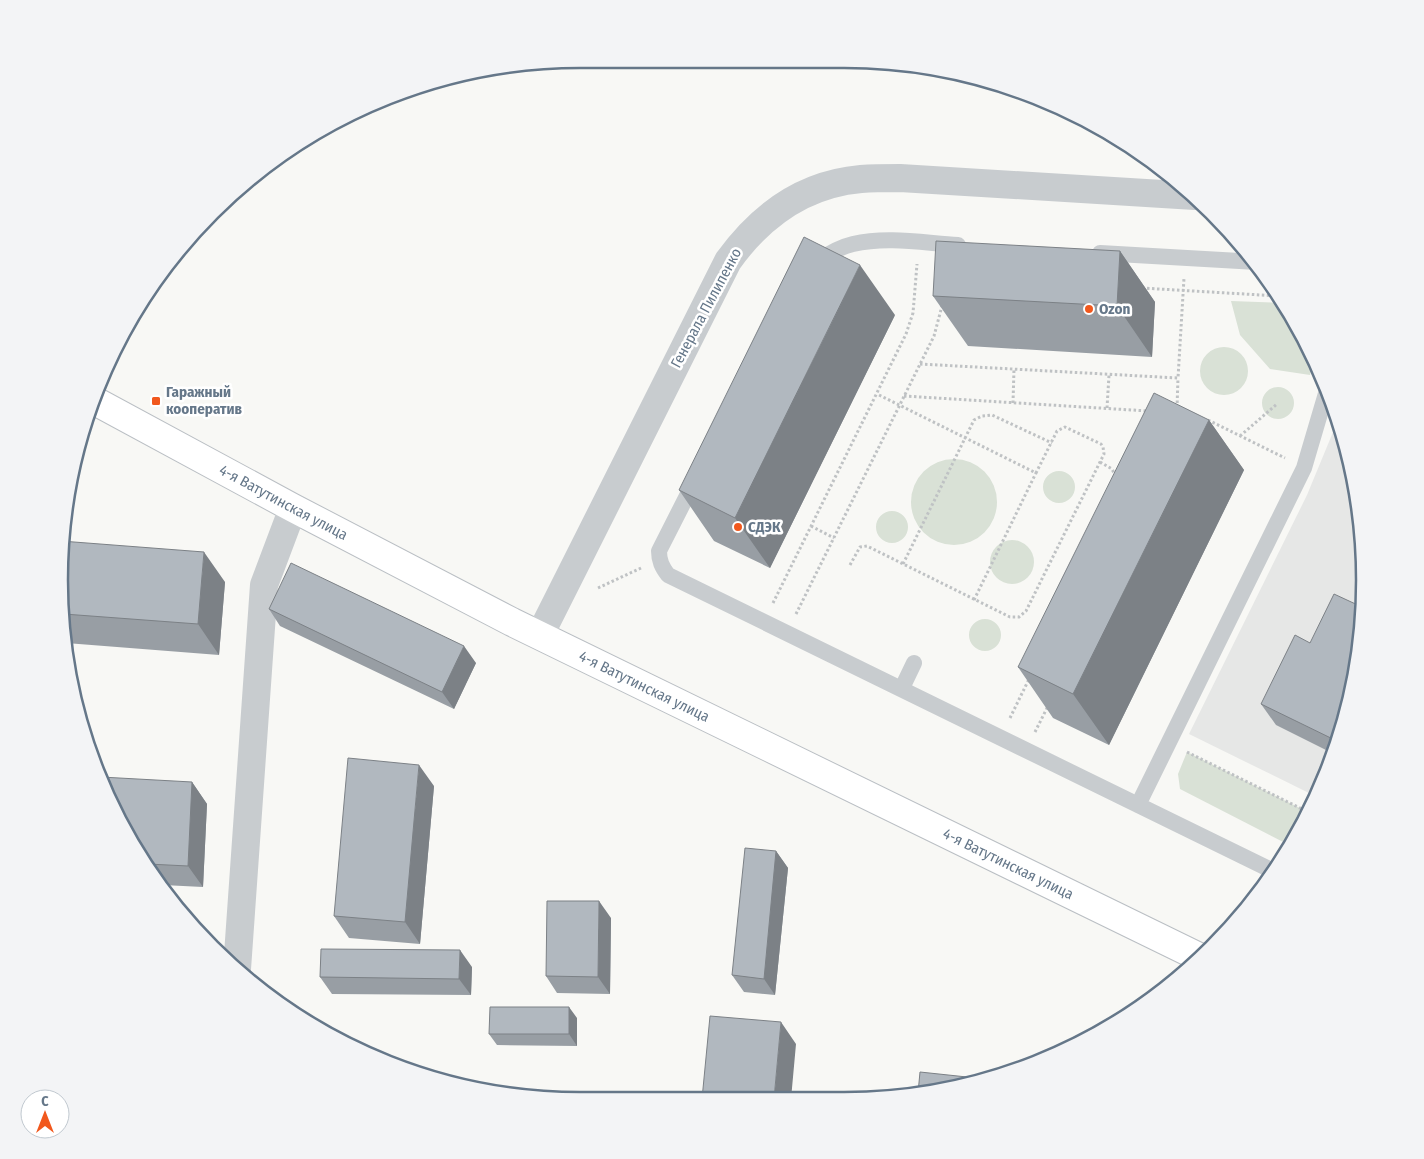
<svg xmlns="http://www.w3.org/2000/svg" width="1424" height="1159" font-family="'Fira Sans Condensed',sans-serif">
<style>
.built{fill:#e6e7e6}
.green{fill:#d9e1d6}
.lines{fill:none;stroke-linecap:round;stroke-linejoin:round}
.secondary-casing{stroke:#babfc4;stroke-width:30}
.path{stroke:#bfc2c4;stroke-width:3;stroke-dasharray:2.5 2.5;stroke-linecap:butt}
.lane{stroke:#c8cccf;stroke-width:16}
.street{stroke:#c8cccf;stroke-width:28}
.secondary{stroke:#fff;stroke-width:28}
.wall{fill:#989ea4}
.shaded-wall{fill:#7c8186}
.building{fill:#b1b8bf;stroke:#7c8186}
.poi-dot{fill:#f1581d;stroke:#fff;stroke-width:2}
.labels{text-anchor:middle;stroke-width:5;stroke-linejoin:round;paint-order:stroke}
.street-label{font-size:15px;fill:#657789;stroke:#fff}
.poi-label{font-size:15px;font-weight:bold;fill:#657789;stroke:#fff;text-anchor:start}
.rim{fill:none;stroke:#657789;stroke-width:2.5}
</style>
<rect width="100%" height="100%" fill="#f8f8f5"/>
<!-- built -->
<path class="built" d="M1338 420 1347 444 1364 545 1361 647 1338 747 1315 796 1189 734 1307 495Z"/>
<!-- green -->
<path class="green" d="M1231 301 1283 303 1311 349 1315 357 1310 375 1270 369 1240 335Z
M1200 371a24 24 0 1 1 48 0a24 24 0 1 1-48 0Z
M1262 403a16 16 0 1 1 32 0a16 16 0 1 1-32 0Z
M911 502a43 43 0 1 1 86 0a43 43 0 1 1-86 0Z
M1043 487a16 16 0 1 1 32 0a16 16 0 1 1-32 0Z
M876 527a16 16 0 1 1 32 0a16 16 0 1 1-32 0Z
M990 562a22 22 0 1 1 44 0a22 22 0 1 1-44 0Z
M969 635a16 16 0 1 1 32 0a16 16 0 1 1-32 0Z
M1187 752 1308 812 1291 846 1180 789 1178 774Z"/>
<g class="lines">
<!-- secondary casing -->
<g class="secondary-casing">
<g id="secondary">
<path id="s1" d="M95 401 293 508 512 622 1199 957"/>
</g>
</g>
<!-- path -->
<path class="path" d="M1142 288 1278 296
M920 364 1178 378 1184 278
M904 396 1148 411
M1013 403 1014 369
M1107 408 1109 375
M1177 408 1178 378
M1208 420 1285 458
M1240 436 1277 404
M1100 462 1112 469 1115 475
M811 526 834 538
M903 564 974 420 982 416 992 415 1052 443
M850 565 860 547 867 546 1010 617H1019L1026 611 1104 454 1103 447 1101 444 1065 427 1057 431 1036 473 877 394
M598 588 641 568
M974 600 1036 473
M773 603 906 334 913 313 917 264
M796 614 934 336 942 306
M1010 718 1029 679
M1035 732 1048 706
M1187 752 1308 812"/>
<!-- lane -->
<path class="lane" d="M1100 253 1257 262
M815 263C826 255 840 247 853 244 887 236 924 243 958 245
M695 480 659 551C659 561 662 567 668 575L1273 871
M902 688 914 663
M1138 805 1304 468 1327 390"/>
<!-- street -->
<path class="street" d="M540 635 728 261C761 215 804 184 861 179 874 178 887 178 900 178L1195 196
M237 969 264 585 293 508"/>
<!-- secondary -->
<use href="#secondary" class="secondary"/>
</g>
<!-- wall -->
<path class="wall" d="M1120 251 1155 302 1152 357 968 346 933 296Z
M895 315 770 568 714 541 679 490Z
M1209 420 1244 470 1109 745 1053 718 1018 667Z
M60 546 225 582 219 655 66 643Z
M269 609 476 663 454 709 280 626Z
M1310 643 1361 647 1338 747 1334 754 1276 725 1261 704Z
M192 782 207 804 203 887 163 885 113 810Z
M434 786 420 944 349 938 334 916Z
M776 851 788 868 775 995 744 992 732 975Z
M611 918 610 994 557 993 546 976Z
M472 967 471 995 332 994 320 977Z
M577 1018V1046L497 1045 489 1034Z"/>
<!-- shaded-wall -->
<path class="shaded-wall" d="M1120 251 1155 302 1152 357 1117 306Z
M860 265 895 315 770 568 735 518Z
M1209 420 1244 470 1109 745 1073 694Z
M204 552 225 582 219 655 198 624Z
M464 646 476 663 454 709 442 692Z
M419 765 434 786 420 944 405 922Z
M192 782 207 804 203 887 188 866Z
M776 851 788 868 775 995 764 979Z
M599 901 611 918 610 994 598 977Z
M460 950 472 967 471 995 459 979Z
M569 1007 577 1018V1046L569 1034Z
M781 1022 796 1044 791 1099H774Z
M967 1077 972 1084 966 1085Z"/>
<!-- building -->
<path class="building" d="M804 237 860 265 735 518 679 490Z
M936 241 1120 251 1117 306 933 296Z
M1154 393 1209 420 1073 694 1018 667Z
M61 541 204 552 198 624 64 614 60 546Z
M291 563 464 646 442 692 269 609Z
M1334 594 1362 607 1361 647 1339 742 1261 704 1295 635 1310 643Z
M348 758 419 765 405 922 334 916Z
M101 777 192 782 188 866 148 864 113 810Z
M745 848 776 851 764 979 732 975Z
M547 901H599L598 977 546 976Z
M321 949 460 950 459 979 320 977Z
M490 1007H569V1034H489Z
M710 1016 781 1022 774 1099H702Z
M920 1072 967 1077 966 1085 918 1093Z"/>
<!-- markers -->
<g class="poi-dot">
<circle cx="1089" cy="309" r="5"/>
<rect x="151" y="396" width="10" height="10" rx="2.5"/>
<circle cx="738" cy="527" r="5"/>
</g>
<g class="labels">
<!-- street labels -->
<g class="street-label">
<text transform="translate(706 308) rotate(-62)" y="5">Генерала Пилипенко</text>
<text dy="5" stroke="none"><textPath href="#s1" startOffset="214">4-я Ватутинская улица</textPath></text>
<text dy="5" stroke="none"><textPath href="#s1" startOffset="619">4-я Ватутинская улица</textPath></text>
<text dy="5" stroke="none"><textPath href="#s1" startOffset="1024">4-я Ватутинская улица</textPath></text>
</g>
<!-- poi labels -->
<g class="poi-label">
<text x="1099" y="314">Ozon</text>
<text x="166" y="397">Гаражный<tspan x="166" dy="17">кооператив</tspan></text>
<text x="748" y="532">СДЭК</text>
</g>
</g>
<!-- crop -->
<path d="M0 0H1424V1159H0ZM580 68H844A512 512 0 0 1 1356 580V580A512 512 0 0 1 844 1092H580A512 512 0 0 1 68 580V580A512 512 0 0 1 580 68Z" fill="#f3f4f6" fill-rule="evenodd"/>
<path class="rim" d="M580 68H844A512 512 0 0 1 1356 580V580A512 512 0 0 1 844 1092H580A512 512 0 0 1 68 580V580A512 512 0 0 1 580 68Z"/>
<!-- north arrow -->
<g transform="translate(45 1114)"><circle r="24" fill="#ffffff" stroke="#c1c9d0"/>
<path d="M0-4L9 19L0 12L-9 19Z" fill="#f1581d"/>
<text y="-8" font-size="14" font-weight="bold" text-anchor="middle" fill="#657789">С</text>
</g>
</svg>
